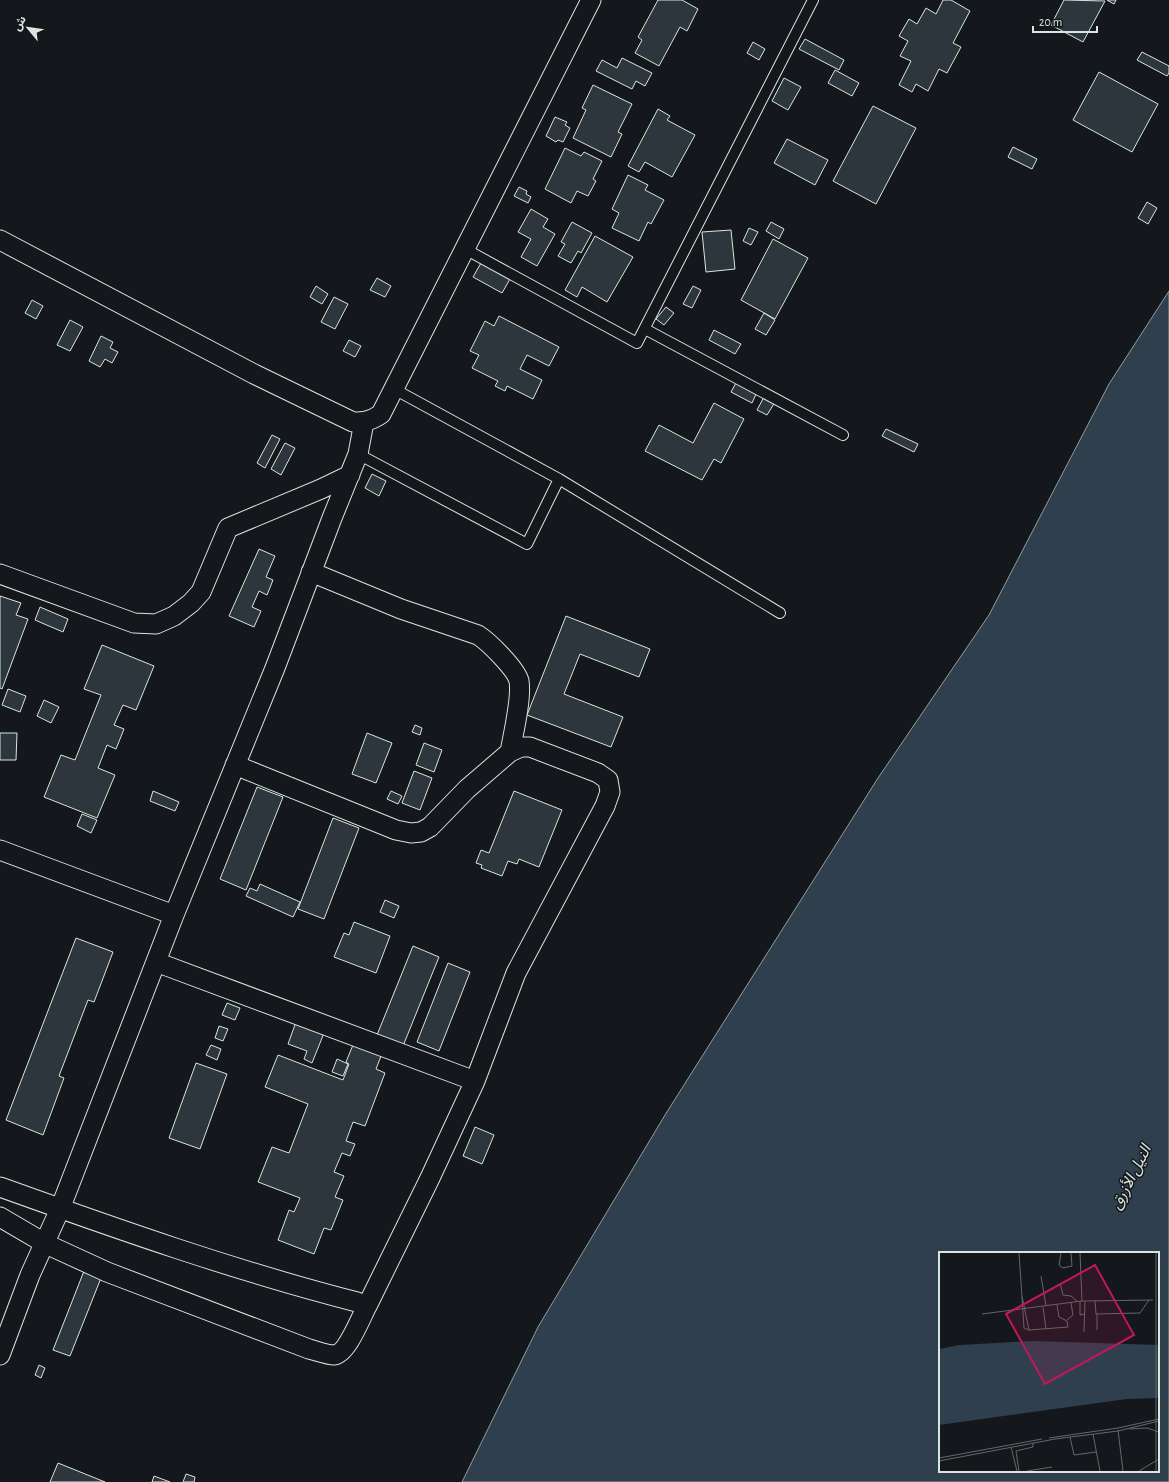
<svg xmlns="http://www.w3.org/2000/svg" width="1169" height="1482" font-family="'Alegreya Sans','Noto Sans Arabic',sans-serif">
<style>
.water{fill:#2f3f4d;stroke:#939e99;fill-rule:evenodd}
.building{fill:#2c363c;stroke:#d8e6dc}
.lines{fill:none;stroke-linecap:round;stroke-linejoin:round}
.service-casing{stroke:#d8e6dc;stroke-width:12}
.minor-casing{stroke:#d8e6dc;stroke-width:21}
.service{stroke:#14181c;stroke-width:10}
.minor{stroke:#14181c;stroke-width:19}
.labels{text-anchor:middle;stroke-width:3;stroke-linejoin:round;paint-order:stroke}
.water-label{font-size:16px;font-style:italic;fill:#d8e6dc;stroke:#14181c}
.inset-road{fill:none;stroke:#626a69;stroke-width:1}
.view{fill:#c2185b;fill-opacity:0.15;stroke:#c2185b;stroke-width:2}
.inset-edge{fill:none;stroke:#d8e6dc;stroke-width:2}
</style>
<rect width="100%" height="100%" fill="#14181c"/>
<!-- water -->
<path class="water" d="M1169 291V1482H462L538 1327 665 1115 878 778 989 615 1109 384ZM940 1253H1158V1471H940Z"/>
<!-- building -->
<path class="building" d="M658 0H682L698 9 687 31 680 27 659 66 635 53 642 40 638 37Z
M943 0H951L970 11 953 43 961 47 947 73 939 69 928 91 916 84 912 92 899 85 911 61 900 56 908 41 899 36 909 19 917 24 926 8 936 14Z
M1064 0 1105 1 1083 42 1051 25Z
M1107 0H1116L1114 4Z
M805 39 844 60 839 70 799 49Z
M753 42 765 49 759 60 747 53Z
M1142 52 1169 66V73L1167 76 1137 60Z
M622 58 652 73 645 86 636 81 632 89 596 71 602 60 617 68Z
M835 70 859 83 852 96 828 83Z
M1099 72 1158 104 1132 152 1073 120Z
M784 78 801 87 788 110 772 101Z
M593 85 632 104 618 132 622 134 611 157 573 138 586 110 582 108Z
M873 106 916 128 876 204 833 181Z
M658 109 670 116 667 120 695 135 672 177 645 162 639 172 628 166Z
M555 117 567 122 565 125 570 128 563 142 558 140 556 142 546 136Z
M787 139 828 160 815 185 774 163Z
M1013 147 1037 159 1032 169 1008 157Z
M565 148 581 156 584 152 602 161 593 179 596 181 588 196 577 191 571 203 545 189Z
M628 175 648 185 645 190 664 200 651 224 648 222 639 241 612 228 619 213 612 209Z
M519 187 527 191 526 194 531 197 528 203 514 196Z
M1147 202 1157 208 1148 224 1138 218Z
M531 209 548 219 543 227 555 234 537 266 521 257 531 239 518 232Z
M572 222 592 233 581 253 578 251 571 263 558 256 565 244 561 242Z
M771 222 784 229 779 239 766 231Z
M749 228 758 232 751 245 743 241Z
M731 230 735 269 706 272 702 232Z
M595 236 633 257 607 302 582 287 577 297 565 290Z
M773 239 808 258 775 319 741 300Z
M481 263 510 279 502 293 473 277Z
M377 278 391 286 385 297 370 290Z
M316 286 328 294 322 304 310 297Z
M693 286 701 290 692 308 683 304Z
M334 297 348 304 335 329 321 322Z
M32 300 43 306 36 319 25 313Z
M666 307 674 313 664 325 656 319Z
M764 313 775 320 766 335 755 329Z
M499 316 559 347 549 366 527 355 520 369 542 380 533 399 507 386 505 391 495 386 498 381 472 368 479 355 470 351 485 321 494 326Z
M70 320 83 327 70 351 57 345Z
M714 330 741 344 735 354 709 340Z
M101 336 113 342 110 348 118 352 112 363 105 359 100 367 89 361Z
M349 340 361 346 355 357 343 351Z
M737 381 757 392 752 403 731 392Z
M764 397 775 402 767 415 757 410Z
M714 403 744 419 721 463 714 459 702 480 645 451 659 425 693 443Z
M886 429 918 444 914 452 882 436Z
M272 435 280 439 265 468 257 463Z
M285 443 295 448 281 475 271 469Z
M372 474 386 481 379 496 365 488Z
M259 549 275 556 266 577 273 580 267 595 259 591 252 607 261 611 254 627 229 616Z
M0 596 21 603 16 615 28 619 2 689 0 688Z
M40 607 68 619 63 632 35 620Z
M566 616 650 649 639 677 580 654 564 694 623 717 611 747 527 715Z
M102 645 154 666 136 710 123 705 114 725 124 729 116 749 107 745 98 768 115 775 97 818 44 797 61 755 75 760 101 695 84 689Z
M8 689 26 696 20 712 2 705Z
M44 700 59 707 51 723 37 716Z
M415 725 422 728 420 735 412 732Z
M0 733H17L16 760H0Z
M367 733 392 743 376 783 352 774Z
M424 743 442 750 434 772 416 765Z
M414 771 432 778 420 810 402 803Z
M257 787 283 797 246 890 220 879Z
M153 791 179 802 175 811 150 801Z
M391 791 402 796 398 804 387 799Z
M514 791 562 810 539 867 519 859 517 864 508 861 502 876 481 868 482 865 476 863 481 850 489 853Z
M82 814 97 820 91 833 77 826Z
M333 818 359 828 324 919 298 909Z
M260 884 300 902 293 917 246 896 250 888 257 891Z
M385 900 399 906 394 918 380 912Z
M354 922 390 936 376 973 334 957 344 933 349 935Z
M76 938 113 952 94 1002 88 1000 59 1076 64 1078 43 1135 6 1120Z
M413 946 439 957 403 1046 377 1035Z
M448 963 470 972 439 1051 417 1042Z
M227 1003 240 1008 235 1020 222 1015Z
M296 1022 324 1033 312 1063 304 1059 307 1051 288 1044Z
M219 1026 228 1029 223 1041 215 1038Z
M355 1040 383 1051 376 1069 385 1073 365 1126 353 1122 346 1141 355 1144 350 1156 342 1153 334 1172 344 1176 335 1197 343 1200 331 1230 324 1228 314 1254 278 1240 289 1210 294 1212 300 1198 258 1182 272 1147 289 1153 308 1104 265 1087 278 1055 343 1080 349 1064 346 1062Z
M211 1045 221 1049 217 1060 206 1055Z
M337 1059 348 1064 343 1076 332 1072Z
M196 1063 227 1074 200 1149 169 1138Z
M475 1127 494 1135 482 1164 463 1156Z
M84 1271 101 1278 70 1356 53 1350Z
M39 1365 45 1368 41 1378 35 1375Z
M58 1463 105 1482H50Z
M186 1474 195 1477 194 1482H183Z
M154 1476 170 1482H152Z"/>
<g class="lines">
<!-- service casing -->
<g class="service-casing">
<path id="service" d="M465 249 637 343 813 0
M645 329 843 435
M394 389 559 479 780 613
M358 454 527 544 559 479"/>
</g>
<!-- minor casing -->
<g class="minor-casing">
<path id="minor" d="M0 240 254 374 353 422C364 422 371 421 381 414L591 0
M311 572 401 609 478 635C489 642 516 669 519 681 522 698 513 735 510 752
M0 574 134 623 156 624 174 616 191 603 201 592 228 528 321 489 350 475
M235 765 396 830 411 833 421 832 430 827 467 789 510 752 521 747H530L598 773 608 780 610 792 605 806 516 973 475 1081 430 1178 367 1306
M0 850 174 915
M156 962 475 1081
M0 1187C117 1229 236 1271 357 1302L367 1306C361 1317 347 1354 334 1355 327 1355 317 1351 309 1349L107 1272 46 1244 0 1217
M0 1355 30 1275 60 1209 174 915 275 668 332 518 358 454 364 422"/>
</g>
<!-- service -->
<use href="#service" class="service"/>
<!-- minor -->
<use href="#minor" class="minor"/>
</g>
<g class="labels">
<!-- water labels -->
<g class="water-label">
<text transform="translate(1130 1177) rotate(-63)" y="6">النيل الأزرق</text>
</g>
</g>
<!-- overview -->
<g transform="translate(939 1252)">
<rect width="220" height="220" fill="#14181c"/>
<path d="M94 89 220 93V146L188 147 0 173V97L21 93Z" fill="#2f3f4d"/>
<path class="inset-road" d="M80 1 83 45M122 1 120 13 124 16 133 14 132 1M141 1 143 49 214 48M102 24 107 54M121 31 124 43 132 44 138 49M83 45 84 49 90 78 85 76ZM141 49V63L146 62M156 49 157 62 201 61 210 48M104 55 107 77M43 62 143 49M158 62V78M128 68 134 63 132 51M90 78 129 75 128 69 120 65 118 53M145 80 146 49M190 177 208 176 220 180M179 178 184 219M154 182 161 219M131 185 135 203 157 200M110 186 179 176 220 167M72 195 78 219M0 206 103 187M0 209 116 187 179 179 220 169M80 219 77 199 94 195V191M88 219 113 215M200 219 220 207M217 219V1"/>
<path class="view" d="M156 13 195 83 106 132 67 62Z"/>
<rect width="220" height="220" class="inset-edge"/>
</g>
<!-- north arrow -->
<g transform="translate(28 28) rotate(299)" stroke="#14181c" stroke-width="3" paint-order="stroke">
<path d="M0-3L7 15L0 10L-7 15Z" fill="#d8e6dc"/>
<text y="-6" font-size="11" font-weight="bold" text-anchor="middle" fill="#d8e6dc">ش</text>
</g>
<!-- scale -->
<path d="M1033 26v6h64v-6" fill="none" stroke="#d8e6dc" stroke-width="2"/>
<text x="1039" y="26" font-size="12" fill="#d8e6dc" stroke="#14181c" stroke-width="3" paint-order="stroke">20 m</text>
</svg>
